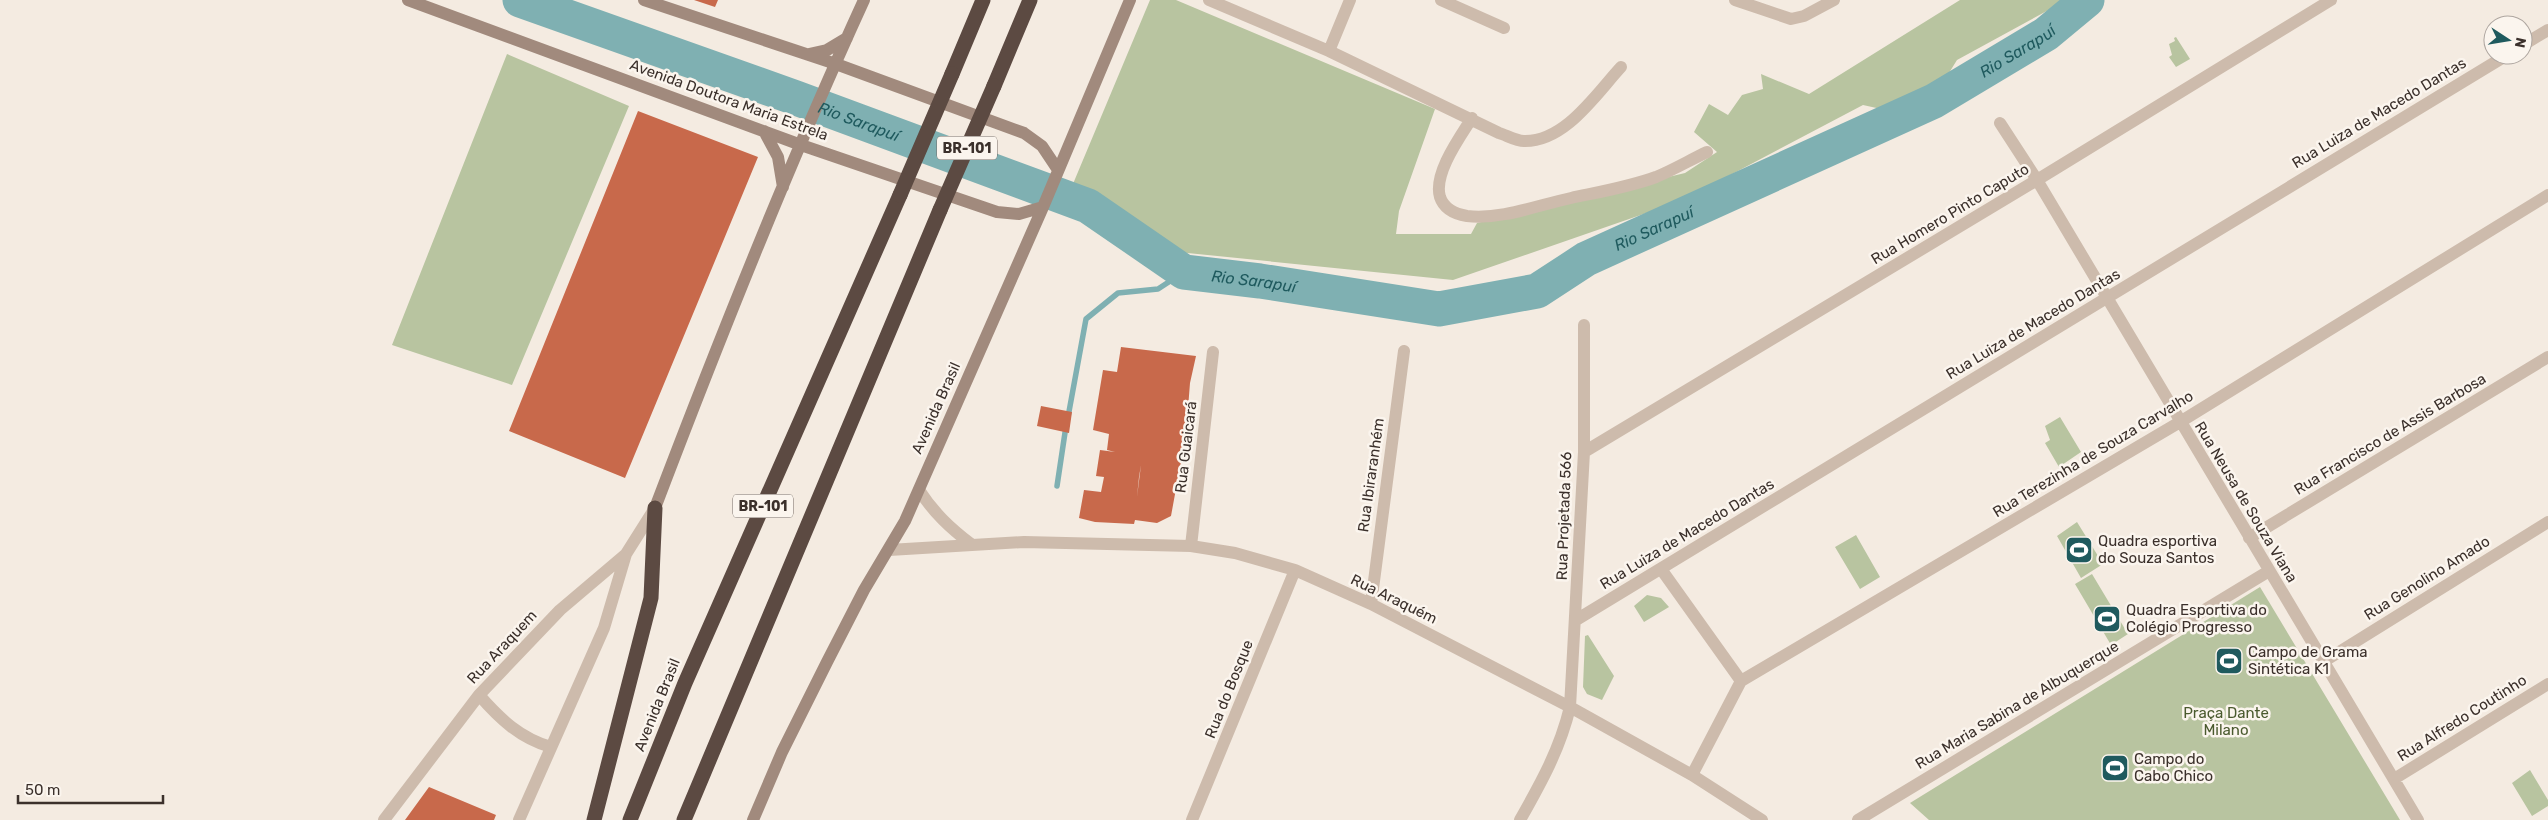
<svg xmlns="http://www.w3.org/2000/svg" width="2548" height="820" font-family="Rubik,sans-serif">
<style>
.green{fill:#b8c4a0}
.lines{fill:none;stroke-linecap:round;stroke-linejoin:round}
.stream{stroke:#7fb0b2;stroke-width:5.5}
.river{stroke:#7fb0b2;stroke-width:35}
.building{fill:#c8694b;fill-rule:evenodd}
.street{stroke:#cdbbac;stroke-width:12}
.secondary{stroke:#a18a7d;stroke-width:12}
.highway{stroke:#5c4a42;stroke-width:15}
.highway-bridge{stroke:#5c4a42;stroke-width:15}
.labels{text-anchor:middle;stroke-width:5;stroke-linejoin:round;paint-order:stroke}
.shield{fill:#fbf5ee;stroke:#756b66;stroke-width:1}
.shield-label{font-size:14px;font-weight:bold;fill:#3b302b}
.street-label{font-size:15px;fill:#3b302b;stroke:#fbf5ee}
.poi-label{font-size:15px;fill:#3b302b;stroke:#fbf5ee;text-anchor:start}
.park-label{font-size:15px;fill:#4a5a2e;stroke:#fbf5ee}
.water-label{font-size:16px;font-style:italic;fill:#1f5a5e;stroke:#fbf5ee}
</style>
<rect width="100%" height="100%" fill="#f4ebe1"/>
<!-- green -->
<path class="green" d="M1150 0H1176L1435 109 1399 211 1396 234H1471L1477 223 1685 173 1717 152 1694 132 1709 104 1728 115 1742 95 1763 89 1761 74 1809 94 1960 0H2067L1957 60 1939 89 1890 111 1863 105 1681 201 1453 280 1168 251 1090 197 1070 191Z
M2176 37 2190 59 2176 67 2169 57 2172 55 2169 44 2175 41 2174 38Z
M507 54 629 106 512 385 392 345Z
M2060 417 2081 452 2059 467 2045 443 2050 440 2045 426Z
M2077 522 2103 564 2081 578 2057 536Z
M1856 535 1880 577 1860 589 1835 547Z
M2092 574 2128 634 2111 645 2075 584Z
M2260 587 2400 820H1929L1910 803Z
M1647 595 1661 598 1669 607 1644 622 1634 606Z
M1588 635 1614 676 1602 700 1587 694 1583 687 1585 636Z
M2530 770 2548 800V806L2532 816 2512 783Z"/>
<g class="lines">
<!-- stream -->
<path class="stream" d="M1068 417 1086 319 1118 293 1158 289 1184 272
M1057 486 1066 426"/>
<!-- river -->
<path class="river" id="s1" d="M520 0 796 98 1088 206 1184 272 1260 281 1439 309 1537 291 1586 259 1934 101 2046 34 2087 0"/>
</g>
<!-- building -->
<path class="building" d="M694 0H718L715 7Z
M638 111 758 157 625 478 509 431Z
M1121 347 1196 356 1190 383 1186 434 1171 516 1157 523 1135 520 1134 524 1095 522 1079 518 1084 490 1101 492 1104 477 1096 476 1100 450 1115 452 1107 450 1109 434 1093 430 1103 370 1117 372ZM1141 465 1137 497 1139 477Z
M1041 406 1072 412 1069 433 1037 426Z
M429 787 496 815 494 820H405Z"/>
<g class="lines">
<!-- street -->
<path class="street" d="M1209 0 1329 51 1499 133C1506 135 1516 141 1524 141 1565 142 1596 94 1621 67
M1441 0 1504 28
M1735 0 1791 19 1804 16 1834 0
M2523 45 2548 30
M1329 51 1350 0
M1472 118C1460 137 1433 174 1440 197 1444 209 1455 214 1467 216 1501 220 1538 205 1571 198 1599 192 1629 187 1656 177 1673 170 1690 160 1707 152
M2000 123 2037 180 2418 820
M1584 452 2037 180 2331 0
M919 490C934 513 950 528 971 544
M2249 538 2548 357
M1191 546 1213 352
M889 550 1024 542 1191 546 1235 553 1295 570 1371 604 1570 707 1692 775 1762 820
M1661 569 1741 681
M1371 604 1404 351
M1576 620 2507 55
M2323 662 2548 522
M479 695C500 719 520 738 551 747
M1692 775 1741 681 2180 422 2548 195
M2394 779 2548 684
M384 820 479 695 560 610 626 554 655 508
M519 820 604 628 626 554
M1192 820 1295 570
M1520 820C1541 783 1560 749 1570 707L1584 452V325
M1858 820 2269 571"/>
<!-- secondary -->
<path class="secondary" d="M408 0 801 145 997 212 1019 214 1043 207
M644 0 836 64 1024 133 1042 146 1058 170
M809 54 827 50 847 38
M764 131 778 157 783 187
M655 508C720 337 788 166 864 0
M753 820 782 752 827 662 864 590 905 521 1043 207 1130 0"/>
<!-- highway -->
<path class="highway" d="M952 74 983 0
M994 86 1030 0
M594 820 651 598 655 508
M630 820 685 683 900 195
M684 820 940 210"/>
<!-- highway-bridge -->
<path class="highway-bridge" d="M900 195 952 74
M940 210 994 86"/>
</g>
<!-- icons -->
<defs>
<g id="stadium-square" transform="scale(1.4375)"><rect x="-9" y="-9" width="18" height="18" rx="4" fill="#1f5a5e" stroke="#fbf5ee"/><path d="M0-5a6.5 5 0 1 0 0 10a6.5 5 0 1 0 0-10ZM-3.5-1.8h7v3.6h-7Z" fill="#fff"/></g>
</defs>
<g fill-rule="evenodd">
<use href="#stadium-square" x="2079" y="550"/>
<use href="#stadium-square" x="2107" y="619"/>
<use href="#stadium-square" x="2229" y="661"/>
<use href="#stadium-square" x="2115" y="768"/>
</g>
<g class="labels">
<!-- shield labels -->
<g class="shield">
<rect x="937" y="136.5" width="60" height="23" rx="4"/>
<rect x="733" y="494.5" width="60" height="23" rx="4"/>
</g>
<g class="shield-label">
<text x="967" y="153">BR-101</text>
<text x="763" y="511">BR-101</text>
</g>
<!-- street labels -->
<g class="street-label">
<text transform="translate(729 100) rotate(20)" y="5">Avenida Doutora Maria Estrela</text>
<text transform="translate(2379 113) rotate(-31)" y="5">Rua Luiza de Macedo Dantas</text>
<text transform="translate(1950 214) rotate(-31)" y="5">Rua Homero Pinto Caputo</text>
<text transform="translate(2033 324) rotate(-31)" y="5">Rua Luiza de Macedo Dantas</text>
<text transform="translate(936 408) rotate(-66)" y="5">Avenida Brasil</text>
<text transform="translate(2390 434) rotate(-31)" y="5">Rua Francisco de Assis Barbosa</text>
<text transform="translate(1186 447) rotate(-83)" y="5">Rua Guaicará</text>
<text transform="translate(2093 454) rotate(-31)" y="5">Rua Terezinha de Souza Carvalho</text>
<text transform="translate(1371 475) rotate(-82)" y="5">Rua Ibiraranhém</text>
<text transform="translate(2246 502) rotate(59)" y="5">Rua Neusa de Souza Viana</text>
<text transform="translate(1564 516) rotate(-88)" y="5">Rua Projetada 566</text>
<text transform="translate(1687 534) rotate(-31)" y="5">Rua Luiza de Macedo Dantas</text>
<text transform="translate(2427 578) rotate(-32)" y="5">Rua Genolino Amado</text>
<text transform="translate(1394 599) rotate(26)" y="5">Rua Araquém</text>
<text transform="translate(502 647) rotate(-47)" y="5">Rua Araquem</text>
<text transform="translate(1229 689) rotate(-68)" y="5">Rua do Bosque</text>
<text transform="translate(657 705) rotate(-68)" y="5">Avenida Brasil</text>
<text transform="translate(2017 705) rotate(-31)" y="5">Rua Maria Sabina de Albuquerque</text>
<text transform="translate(2462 718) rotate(-32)" y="5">Rua Alfredo Coutinho</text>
</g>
<!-- poi labels -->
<g class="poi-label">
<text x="2098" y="546">Quadra esportiva<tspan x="2098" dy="17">do Souza Santos</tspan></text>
<text x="2126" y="615">Quadra Esportiva do<tspan x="2126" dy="17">Colégio Progresso</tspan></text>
<text x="2248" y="657">Campo de Grama<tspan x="2248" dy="17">Sintética K1</tspan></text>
<text x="2134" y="764">Campo do<tspan x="2134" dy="17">Cabo Chico</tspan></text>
</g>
<!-- park labels -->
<g class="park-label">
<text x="2226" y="718">Praça Dante<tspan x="2226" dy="17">Milano</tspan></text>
</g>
<!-- water labels -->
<g class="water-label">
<text dy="6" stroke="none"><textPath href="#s1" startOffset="1616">Rio Sarapuí</textPath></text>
<text dy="6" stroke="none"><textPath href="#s1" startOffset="360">Rio Sarapuí</textPath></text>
<text dy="6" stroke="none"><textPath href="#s1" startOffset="1211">Rio Sarapuí</textPath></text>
<text dy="6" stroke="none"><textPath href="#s1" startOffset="791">Rio Sarapuí</textPath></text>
</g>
</g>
<!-- north arrow -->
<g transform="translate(2508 40) rotate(102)"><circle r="24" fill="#fbf5ee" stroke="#aea6a0"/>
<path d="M0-4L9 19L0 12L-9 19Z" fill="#1f5a5e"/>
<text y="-8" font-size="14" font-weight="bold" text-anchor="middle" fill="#3b302b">N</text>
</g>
<!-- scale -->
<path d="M18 795v8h145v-8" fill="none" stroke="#3b302b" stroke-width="2.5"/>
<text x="25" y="795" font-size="15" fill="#3b302b" stroke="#fbf5ee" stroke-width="4" paint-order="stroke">50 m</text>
</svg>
